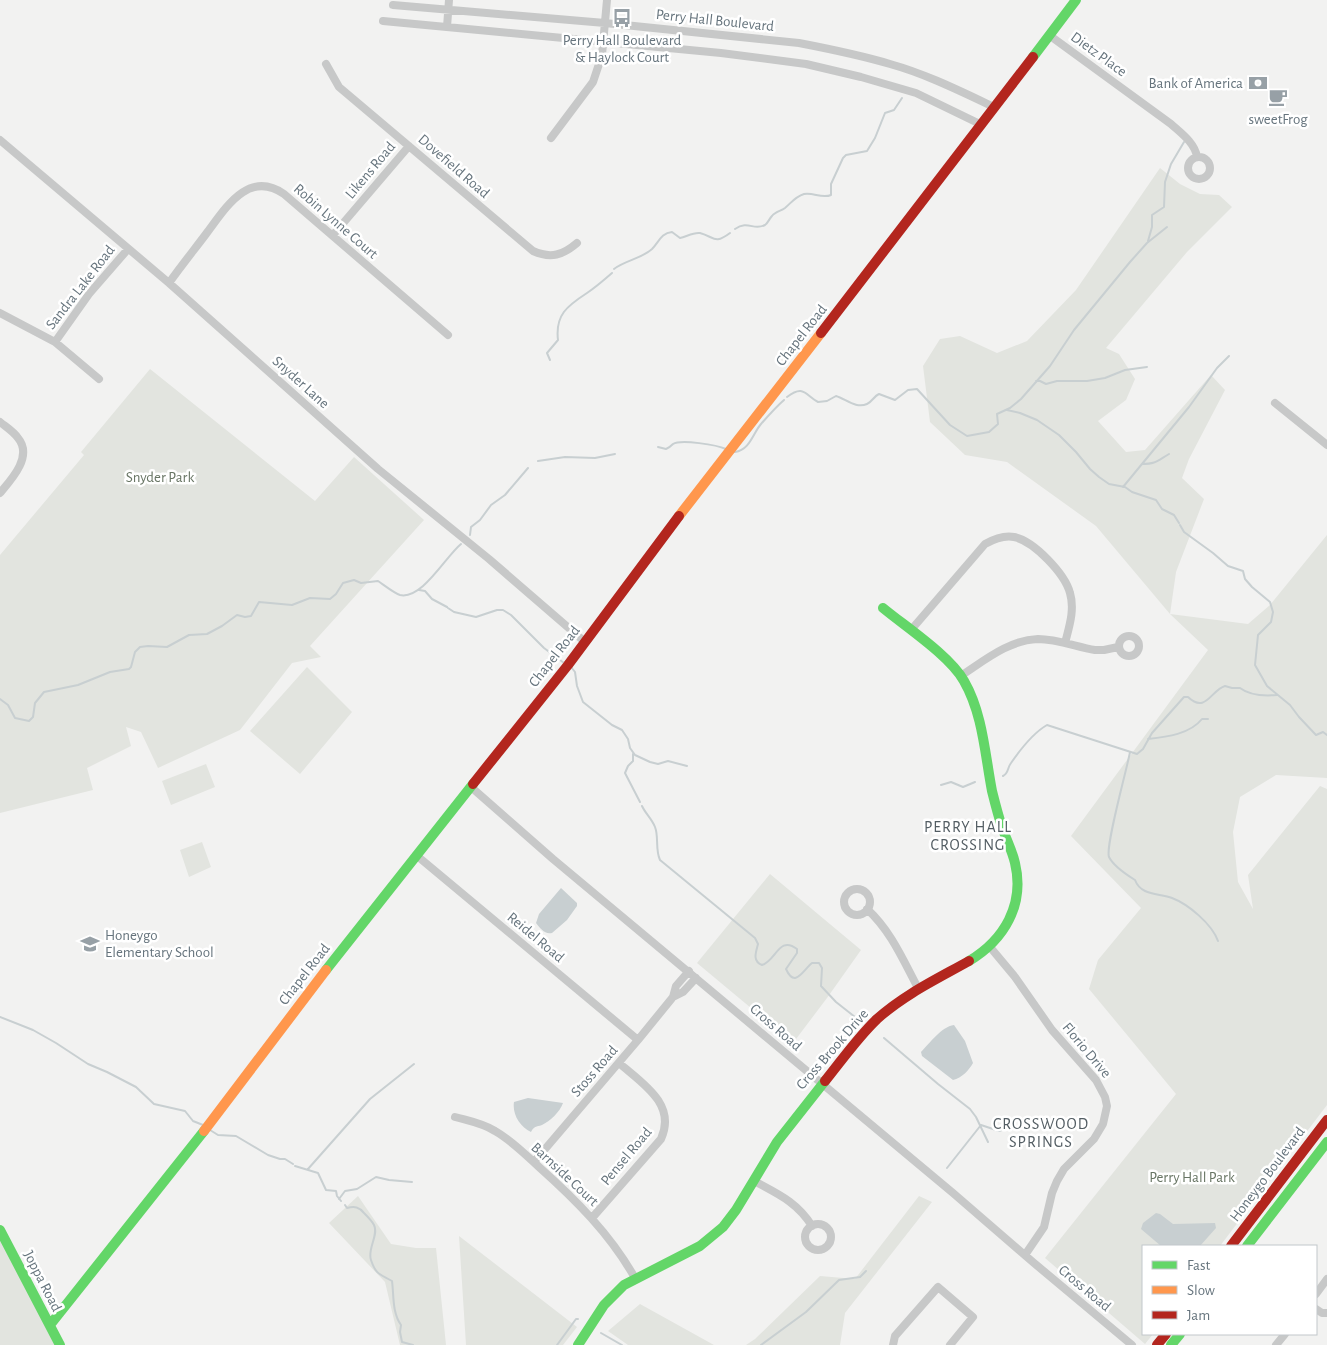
<svg xmlns="http://www.w3.org/2000/svg" width="1327" height="1345" font-family="'Alegreya Sans',sans-serif">
<style>
.green{fill:#e2e4df}
.water{fill:#c8cfd1}
.lines{fill:none;stroke-linecap:round;stroke-linejoin:round}
.stream{stroke:#c8cfd1;stroke-width:2}
.street{stroke:#c7c8c8;stroke-width:8}
.fast{stroke:#63d668;stroke-width:10}
.slow{stroke:#ff974d;stroke-width:10}
.jam{stroke:#b3261e;stroke-width:10}
.labels{text-anchor:middle;stroke-width:5;stroke-linejoin:round;paint-order:stroke}
.street-label{font-size:15px;fill:#66747d;stroke:#fff}
.poi-label{font-size:15px;fill:#66747d;stroke:#fff}
.park-label{font-size:15px;fill:#687564;stroke:#fff}
.neighbourhood-label{font-size:16px;letter-spacing:1px;fill:#535d63;stroke:#fff}
</style>
<rect width="100%" height="100%" fill="#f2f2f1"/>
<!-- green -->
<path class="green" d="M1160 168 1180 184 1200 194 1219 195 1232 207 1187 252 1106 348 1119 354 1135 379 1126 400 1098 421 1126 452 1145 450 1211 375 1225 390 1189 459 1182 478 1204 499 1176 572 1170 614 1248 624 1270 605 1327 535V778L1276 775 1240 797 1233 832 1238 882 1253 909 1248 875 1320 786 1327 789V1105L1220 1246H1143V1334H1153L1145 1344 1045 1258 1176 1094 1089 989 1098 960 1141 908 1071 836 1208 650 1170 614 1096 526 1007 462 965 455 930 422 923 366 940 339 960 336 997 353 1027 341 1076 290Z
M150 369 315 501 354 457 424 520 310 646 321 657 292 663 240 730 158 768 141 732 126 727 131 746 87 768 93 790 0 813V555L84 455 81 452Z
M307 667 352 712 300 774 250 731Z
M206 764 215 787 171 805 162 781Z
M202 842 211 867 189 877 180 850Z
M770 874 861 950 827 998 793 1043 697 963Z
M358 1196 391 1244 416 1248H436L446 1345H400L385 1282 329 1223Z
M919 1196 932 1202 845 1313 840 1345H746L755 1339 820 1276 855 1279Z
M459 1236 577 1327 563 1345H466Z
M0 1237 56 1345H0Z
M640 1304 714 1345H628L608 1331Z"/>
<!-- water -->
<path class="water" d="M561 888 577 903V906L567 920 552 933C545 935 540 928 536 923L539 914Z
M954 1025 965 1041 973 1063C969 1070 962 1078 953 1080L922 1056 921 1052C930 1043 941 1027 954 1025Z
M528 1098 563 1103C560 1112 550 1121 542 1125 536 1127 534 1126 531 1132 520 1127 512 1114 514 1102Z
M1156 1213 1160 1214 1173 1224 1215 1223 1216 1228 1200 1246H1161L1141 1229 1143 1223Z"/>
<g class="lines">
<!-- stream -->
<path class="stream" d="M735 229C748 220 754 231 765 225 768 223 769 219 772 216 775 212 781 211 785 208 792 202 795 197 804 194 813 192 822 199 831 195V184L843 158 846 155 867 151 875 138 885 113 894 110 902 98
M1148 241 1152 227V215L1164 207 1165 182 1171 164 1184 142
M614 269C626 260 641 259 652 249 659 242 661 233 672 232L680 238C686 237 693 232 700 233 715 237 714 245 730 233
M550 360 547 353 558 340C555 315 567 306 587 293 596 287 604 280 612 273
M1036 381H1040L1046 384 1057 381H1087L1105 378 1125 370 1147 367
M787 397C804 384 805 395 818 402L827 401 836 396C846 399 856 409 867 404 872 402 874 396 879 394L895 400 908 390 917 389 950 425 967 436 989 432 998 424 997 414 1010 408 1021 399 1050 366 1074 330 1130 262 1147 243 1167 227
M1007 410 1020 413 1037 420 1059 435 1076 452 1090 469 1099 477 1109 484 1125 487 1132 492 1156 500 1162 509 1174 515 1179 523
M658 447 666 449C669 448 671 446 673 444 681 439 717 445 726 449
M735 452C750 450 753 433 761 424 768 416 776 407 784 400
M538 461 565 457 595 458 615 454
M1142 464C1156 464 1157 461 1169 454
M1123 487 1189 407 1217 368 1229 356
M1180 525 1184 532 1213 553 1228 566 1243 571 1245 579 1252 587 1270 602 1273 612 1271 622 1258 635 1255 665 1267 686 1290 705 1299 717 1316 735 1323 732 1327 735
M470 535 471 527 480 520 491 505 505 495 528 468
M419 590 425 591 432 599 447 607
M448 608 454 612 476 617 497 610H503L511 615 544 648 564 663
M571 667 575 672 577 686 583 702 612 725 622 730 628 739 630 748 635 755 650 762 658 764 668 761 687 766
M0 699 8 705 15 718 29 721 33 717 35 703 44 692 78 685 110 672 129 669 131 667 135 652 140 647 148 646 167 647 189 635 207 634 222 626 237 615 245 617 251 616 259 602 292 605 310 598 330 599 336 594 343 583 354 580 361 583 378 581C384 585 394 593 400 595 422 600 446 556 461 544
M1148 739C1167 737 1190 734 1202 719H1208
M1130 752C1127 769 1105 847 1109 857 1114 867 1127 875 1135 880 1141 896 1159 893 1172 898 1188 904 1212 924 1218 941
M633 754V761L628 766 625 773 640 802
M1003 776C1009 773 1007 768 1011 763 1020 750 1033 733 1047 725L1137 754 1143 749 1152 733 1184 697H1188C1206 714 1211 690 1225 686L1232 688H1240C1249 695 1265 696 1277 695
M941 785 951 782 963 787 975 782
M642 806C645 813 652 819 655 827 659 837 655 849 660 860L755 938 758 944C756 952 752 961 762 965 776 961 779 935 797 949V953L786 969C795 989 803 970 812 963H819L822 968 821 986 836 1002 855 1017
M0 1017 33 1030 56 1043 88 1064 107 1072 136 1087 154 1104 185 1111 193 1121 203 1125
M884 1038 938 1084 970 1109 976 1117 988 1142
M981 1125 999 1131 1013 1126
M210 1130 218 1135 236 1136 268 1155 280 1159H285L293 1164
M295 1166 318 1173 326 1190 336 1191 337 1196 341 1201
M947 1168 981 1125
M308 1169 370 1099 414 1064
M339 1199 345 1191 357 1189 376 1177 389 1180 412 1182
M345 1205 347 1208C355 1206 359 1207 364 1213 367 1216 372 1221 374 1225 379 1235 367 1249 371 1260 376 1275 380 1274 392 1281 394 1296 392 1312 401 1325L400 1332 402 1342 413 1345
M601 1333 622 1345
M557 1345 576 1319H578
M761 1345 806 1312 839 1280 860 1277 866 1271"/>
<!-- street -->
<path class="street" d="M393 5 605 23 799 43C830 49 860 55 890 64 926 74 960 91 994 107
M383 21 721 53 806 64 861 77 916 93 982 125
M447 27 449 0
M1049 35 1171 124C1181 133 1195 143 1197 157
M326 64 339 87 533 251C551 259 563 255 577 243
M551 138 593 82 602 55 607 0
M0 140 169 283 378 469 489 559 585 642
M1188 168a11 11 0 1 1 22 0a11 11 0 1 1-22 0Z
M333 235 409 146
M169 283C181 266 194 250 206 234 225 209 248 169 284 194L448 335
M0 313 55 342 99 379
M55 342 89 294 128 249
M1275 403 1327 445
M0 422C6 427 13 431 18 438 33 456 12 479 0 493
M911 630 985 544C994 539 1004 535 1014 537 1034 541 1065 574 1070 593 1075 610 1069 627 1065 643
M1119 646a10 10 0 1 1 20 0a10 10 0 1 1-20 0Z
M962 675C985 660 1009 640 1038 639 1057 639 1077 647 1095 650H1104L1118 647
M471 787 553 859 953 1193 1034 1263 1132 1345
M416 855 638 1040
M844 902a13 13 0 1 1 26 0a13 13 0 1 1-26 0Z
M867 909C891 931 903 960 918 988
M990 947 1015 977 1052 1030 1096 1080 1105 1097 1107 1106 1103 1124 1094 1139 1064 1169 1057 1181 1052 1193 1044 1227 1025 1255
M673 997 683 992 696 978
M455 1117C469 1121 482 1123 495 1131 511 1140 525 1154 539 1167 576 1200 610 1234 635 1278
M534 1162 638 1040 673 997 676 986 689 971
M754 1181C778 1194 797 1202 812 1226
M592 1218 661 1139C677 1104 642 1083 619 1063
M805 1237a13 13 0 1 1 26 0a13 13 0 1 1-26 0Z
M1316 1294 1327 1279
M1316 1309 1322 1313H1327
M893 1345 895 1336 938 1287 973 1317 950 1345
M1276 1345 1285 1334"/>
<!-- fast -->
<path class="fast" d="M1033 57 1076 0
M883 608C906 627 950 656 964 681 983 714 985 755 992 791 995 803 998 815 1002 827 1006 839 1012 850 1015 863 1025 905 1004 940 969 961
M326 970 473 784
M0 1230 60 1345
M1247 1246 1327 1142
M50 1325 204 1131
M578 1345 604 1305 624 1285 700 1246 723 1227 736 1210 777 1142 825 1081
M1171 1345 1180 1334"/>
<!-- slow -->
<path class="slow" d="M679 516 821 333
M204 1131 326 970"/>
<!-- jam -->
<path class="jam" d="M821 333 1033 57
M473 784 568 665 679 516
M825 1081C842 1060 858 1037 877 1019 905 994 937 979 969 961
M1231 1246 1327 1120
M1157 1345 1166 1334"/>
</g>
<!-- icons -->
<defs>
<g id="bus-bare" transform="scale(1.5)"><path d="M-5-6H5V4H4V6H2V4H-2V6H-4V4H-5ZM-3.5-4V0h7V-4ZM-3.5 1.2v1.5H-2V1.2ZM2 1.2v1.5H3.5V1.2Z" fill="#97a0a6" stroke="#fff" stroke-width="2.5" paint-order="stroke"/></g>
<g id="bank-bare" transform="scale(1.5)"><path d="M-6-4H6V4H-6ZM0-2.3a2.3 2.3 0 1 0 0 4.6a2.3 2.3 0 1 0 0-4.6Z" fill="#97a0a6" stroke="#fff" stroke-width="2.5" paint-order="stroke"/></g>
<g id="cafe-bare" transform="scale(1.5)"><path d="M-5.5-4.5H6V0H3Q3 3.5 0 3.5H-2.5Q-5.5 3.5-5.5 0ZM3-3.2v2h1.7v-2ZM-6 4.5H4V6H-6Z" fill="#97a0a6" stroke="#fff" stroke-width="2.5" paint-order="stroke"/></g>
<g id="school-bare" transform="scale(1.5)"><path d="M0-5L7-2L0 1L-7-2ZM-4 1L0 2.5L4 1V4Q0 6-4 4Z" fill="#97a0a6" stroke="#fff" stroke-width="2.5" paint-order="stroke"/></g>
</defs>
<g fill-rule="evenodd">
<use href="#bus-bare" x="622" y="18"/>
<use href="#bank-bare" x="1258" y="83"/>
<use href="#cafe-bare" x="1278" y="97"/>
<use href="#school-bare" x="90" y="944"/>
</g>
<g class="labels">
<!-- street labels -->
<g class="street-label">
<text transform="translate(715 20) rotate(6)" y="5">Perry Hall Boulevard</text>
<text transform="translate(1099 54) rotate(36)" y="5">Dietz Place</text>
<text transform="translate(454 166) rotate(41)" y="5">Dovefield Road</text>
<text transform="translate(370 170) rotate(-50)" y="5">Likens Road</text>
<text transform="translate(336 221) rotate(41)" y="5">Robin Lynne Court</text>
<text transform="translate(80 287) rotate(-52)" y="5">Sandra Lake Road</text>
<text transform="translate(801 335) rotate(-52)" y="5">Chapel Road</text>
<text transform="translate(301 382) rotate(42)" y="5">Snyder Lane</text>
<text transform="translate(554 656) rotate(-52)" y="5">Chapel Road</text>
<text transform="translate(536 937) rotate(40)" y="5">Reidel Road</text>
<text transform="translate(304 974) rotate(-52)" y="5">Chapel Road</text>
<text transform="translate(776 1027) rotate(41)" y="5">Cross Road</text>
<text transform="translate(832 1049) rotate(-49)" y="5">Cross Brook Drive</text>
<text transform="translate(1087 1050) rotate(50)" y="5">Florio Drive</text>
<text transform="translate(594 1071) rotate(-49)" y="5">Stoss Road</text>
<text transform="translate(626 1156) rotate(-50)" y="5">Pensel Road</text>
<text transform="translate(565 1174) rotate(43)" y="5">Barnside Court</text>
<text transform="translate(1267 1174) rotate(-53)" y="5">Honeygo Boulevard</text>
<text transform="translate(43 1281) rotate(63)" y="5">Joppa Road</text>
<text transform="translate(1085 1288) rotate(40)" y="5">Cross Road</text>
</g>
<!-- poi labels -->
<g class="poi-label">
<text x="622" y="45">Perry Hall Boulevard<tspan x="622" dy="17">&amp; Haylock Court</tspan></text>
<text x="1243" y="88" text-anchor="end">Bank of America</text>
<text x="1278" y="124">sweetFrog</text>
<text x="105" y="940" text-anchor="start">Honeygo<tspan x="105" dy="17">Elementary School</tspan></text>
</g>
<!-- park labels -->
<g class="park-label">
<text x="160" y="482">Snyder Park</text>
<text x="1192" y="1182">Perry Hall Park</text>
</g>
<!-- neighbourhood labels -->
<g class="neighbourhood-label">
<text x="968" y="832">PERRY HALL<tspan x="968" dy="18">CROSSING</tspan></text>
<text x="1041" y="1129">CROSSWOOD<tspan x="1041" dy="18">SPRINGS</tspan></text>
</g>
</g>
<!-- legend -->
<rect x="1142" y="1245" width="175" height="90" fill="#ffffff" stroke="#c2c7cb"/>
<rect x="1152" y="1261" width="25" height="8" fill="#63d668" stroke="#c2c7cb"/>
<text x="1187" y="1270" font-size="15" fill="#66747d">Fast</text>
<rect x="1152" y="1286" width="25" height="8" fill="#ff974d" stroke="#c2c7cb"/>
<text x="1187" y="1295" font-size="15" fill="#66747d">Slow</text>
<rect x="1152" y="1311" width="25" height="8" fill="#b3261e" stroke="#c2c7cb"/>
<text x="1187" y="1320" font-size="15" fill="#66747d">Jam</text>
</svg>
